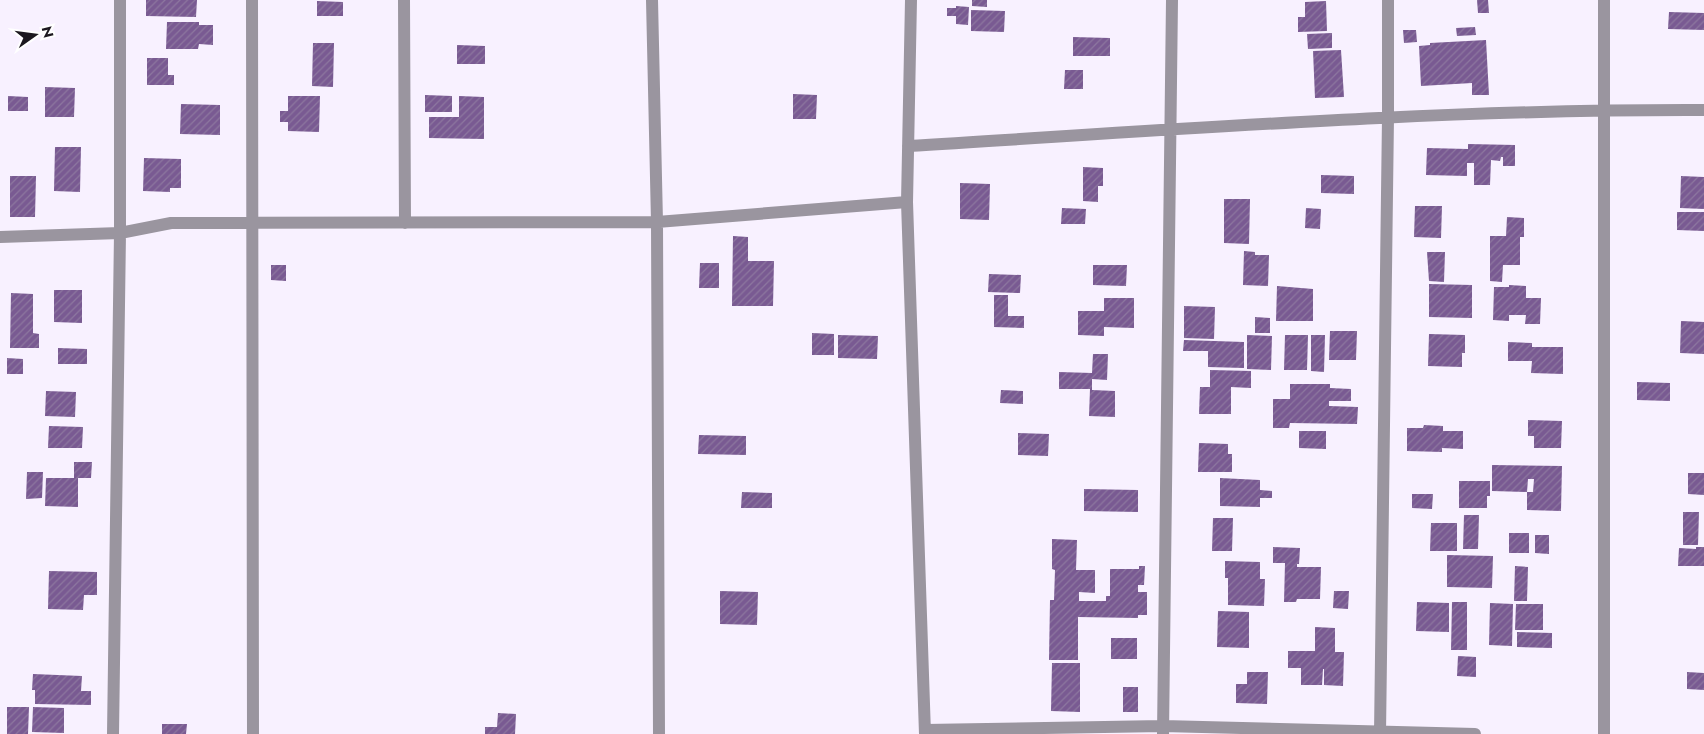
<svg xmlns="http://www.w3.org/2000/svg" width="1704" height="734" font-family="Jost,sans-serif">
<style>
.building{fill:url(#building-hatch)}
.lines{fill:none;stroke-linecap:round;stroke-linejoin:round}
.minor{stroke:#9a959f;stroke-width:12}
</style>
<defs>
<pattern id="building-hatch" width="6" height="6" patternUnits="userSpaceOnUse" patternTransform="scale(1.25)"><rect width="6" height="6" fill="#795a92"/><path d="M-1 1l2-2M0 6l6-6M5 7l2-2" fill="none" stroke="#8d779f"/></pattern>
</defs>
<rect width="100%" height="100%" fill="#f8f1ff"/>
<!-- building -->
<path class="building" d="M146 0H197L196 17 146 16Z
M972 0H987V7L972 6Z
M1477 0H1488L1489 13H1478Z
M317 1 343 2V16H317Z
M1326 1 1327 31 1298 32V17H1305V2Z
M956 6 969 7 968 25 956 24V16H947V8H956Z
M971 10 1005 11 1004 32 971 31Z
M1669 12 1704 13V30L1668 29Z
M167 22H199V25H213V45L199 44 198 49H166Z
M1475 27 1476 35 1457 36 1456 28Z
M1403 30H1416L1417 42 1404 43Z
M1332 33V48L1308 49 1307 34Z
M1073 37 1110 38V56H1073Z
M1486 40 1489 95H1472V83L1421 86 1419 46 1430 45V43Z
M313 43H334L333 87 312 86Z
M457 45 485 46V64H457Z
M1341 50 1344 97 1315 98 1313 51Z
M147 58H168V75H174V85H147Z
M1065 70H1083V89H1064Z
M45 87 75 88 74 117H45Z
M793 94 817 95 816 119H793Z
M425 95 452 96V112H425Z
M8 96 28 97V111H8Z
M288 96H320L319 132 288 131V122H280V111H288Z
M459 96 484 97V139L429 138V117H459Z
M181 104 220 105V135L180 134Z
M1468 144 1515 145V166H1503V157H1501L1500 161 1491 160 1490 185H1474V163H1467V176L1426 175 1427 148 1468 149Z
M55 147H81L80 192 54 191Z
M144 158 181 159V188H170V192L143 191Z
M1083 167 1103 168V186H1098V202L1083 201Z
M1321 175 1354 176V194L1321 193Z
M10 176H36L35 217H10Z
M1681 176 1704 177V209L1680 208Z
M960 183 990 184 989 220 960 219Z
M1224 199H1250L1249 244 1224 243Z
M1415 206H1442L1441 238 1414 237Z
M1062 208 1086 209 1085 224H1061Z
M1306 208 1321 209 1320 229 1305 228Z
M1677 212H1704V231L1677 230Z
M1507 217 1524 218V237H1520V265H1503L1502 282 1490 281V236H1506Z
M733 236 748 237V261H774L773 306H732Z
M1244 251 1255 252V255H1269L1268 286 1243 285Z
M1427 252H1445L1444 282 1429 281Z
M700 263H719V288H699Z
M271 265H286V281L271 280Z
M1093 265H1127L1126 286 1093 285Z
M989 274 1021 275 1020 293 988 292Z
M1429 284 1472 285V318L1429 317Z
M1509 285 1526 286V298H1541L1540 324H1525L1526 315H1509V321L1493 320 1494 287H1509Z
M1277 286 1313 289V321H1276Z
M54 290H82V323L54 322Z
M11 293 33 294V333L39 334V348H10Z
M994 295H1008V316H1024V328L994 327Z
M1104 298H1134V328L1104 327V336L1078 335V311H1104Z
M1184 306 1215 307 1214 339 1184 338Z
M1255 317 1270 318V333H1255Z
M1681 321 1704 322V354L1680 353Z
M1330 331H1357L1356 360H1329Z
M812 333 834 334V355H812Z
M1429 334 1465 335V353H1462V367L1428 366Z
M838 335 878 336 877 359 838 358Z
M1247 335 1272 336 1271 370 1247 369Z
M1285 335H1308L1307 370H1284Z
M1311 335H1325L1324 372 1311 371Z
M1184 340 1244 342V368L1208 367V351H1183Z
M1508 342 1532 343V347H1563V374L1531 373 1532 361H1508Z
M58 348 87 349V364H58Z
M1093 354H1108L1107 380 1092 379V390L1115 391V417L1089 416 1090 389H1059V372L1092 373Z
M7 358 23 359V374H7Z
M1210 370 1251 371V388L1231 387V414H1199L1200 387H1210Z
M1637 382 1670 383V401L1637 400Z
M1290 384H1330V388L1351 389V401H1329V406L1358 407 1357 424 1290 423 1289 428H1273V399H1290Z
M1001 390 1023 391V404L1000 403Z
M46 391 76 392 75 417 45 416Z
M1528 420 1562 421 1561 448H1534V436H1528Z
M1424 425 1443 426V431H1463V449L1442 448V452L1407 451V428H1423Z
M49 426 83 427 82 448H48Z
M1299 431H1326V449L1299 448Z
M1018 433 1049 434 1048 456 1018 455Z
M699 435 746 436V455L698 454Z
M1199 443 1228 444V454H1232V472H1198Z
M74 462H92L91 478H78V507L45 506 46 478H74Z
M1492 465 1562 466 1561 511 1527 510V492H1533L1534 479H1528L1527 492 1492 491Z
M27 472H43L42 498 26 499Z
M1688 473H1704V495L1688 494Z
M1220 478 1260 480V490L1272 491V498H1260V507L1220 506Z
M1459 481H1490V496H1487V508H1459Z
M1084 489 1138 490V512L1084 511Z
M742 492 772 493V508H741Z
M1412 494H1433L1432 509 1412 508Z
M1683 512H1699L1698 545H1683Z
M1464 515H1479L1478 549H1463Z
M1213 518H1233L1232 551H1212Z
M1431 523H1457V551H1430Z
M1509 533H1529V553H1509Z
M1535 535H1549V554L1535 553Z
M1052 539 1077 540 1076 570H1095V593L1079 592V601H1106V596H1110V569H1139V566H1145L1144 585H1138V592H1147V615H1138V618L1078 617V660H1049L1050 600H1054L1055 570 1052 569Z
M1273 547 1300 548 1299 564H1297V567H1321L1320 599H1297L1296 602H1284L1285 563H1273Z
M1696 547H1704V566H1678L1679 548 1696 549Z
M1447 555 1493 556 1492 588 1447 587Z
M1225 561 1260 562V579H1265L1264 606 1228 605V578H1225Z
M1515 566 1528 567 1527 601H1514Z
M49 571 97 572V595H84L83 610 48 609Z
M720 591 758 592 757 625 720 624Z
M1334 591H1349L1348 609 1333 608Z
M1417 602 1449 603V632L1416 631Z
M1452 602H1467V650H1451Z
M1490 603 1513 604 1512 646 1489 645Z
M1516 604H1543V630H1515Z
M1218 611 1249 612V648L1217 647Z
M1315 627 1335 628V652H1344L1343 686 1324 685V669H1323L1322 685H1301V668H1288V651H1315Z
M1517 632 1552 633V648L1517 647Z
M1111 638H1137V659H1111Z
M1458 656 1476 657V677L1457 676Z
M1052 663H1080V712L1051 711Z
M1247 672H1268L1267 704 1236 703V684H1247Z
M1687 672 1704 673V690L1687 689Z
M33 674 82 676 81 691H91V705L35 704V690H32Z
M1123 687H1138V712H1123Z
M7 707H29L28 734H7Z
M33 707 64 708V733L32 732Z
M498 713 516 714 515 734H485V727H497Z
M162 724H187L186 734H162Z"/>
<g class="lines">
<!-- minor -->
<path class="minor" d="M252 0 253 734
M404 0 405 223
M652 0 657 222 659 734
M911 0 907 202 925 734
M1604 0V734
M908 146C1173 130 1438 109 1704 110
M0 237 120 233 171 223 657 222 907 202
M925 730 1163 726 1475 734
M113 734 120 233V0
M1163 734 1172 0
M1380 734 1388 117V0"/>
</g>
<!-- north arrow -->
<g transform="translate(35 35) rotate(76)" stroke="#ffffff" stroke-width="4" paint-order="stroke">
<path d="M0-4L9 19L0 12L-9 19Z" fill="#1c181f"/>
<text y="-8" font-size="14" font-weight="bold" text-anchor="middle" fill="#1c181f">N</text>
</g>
</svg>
